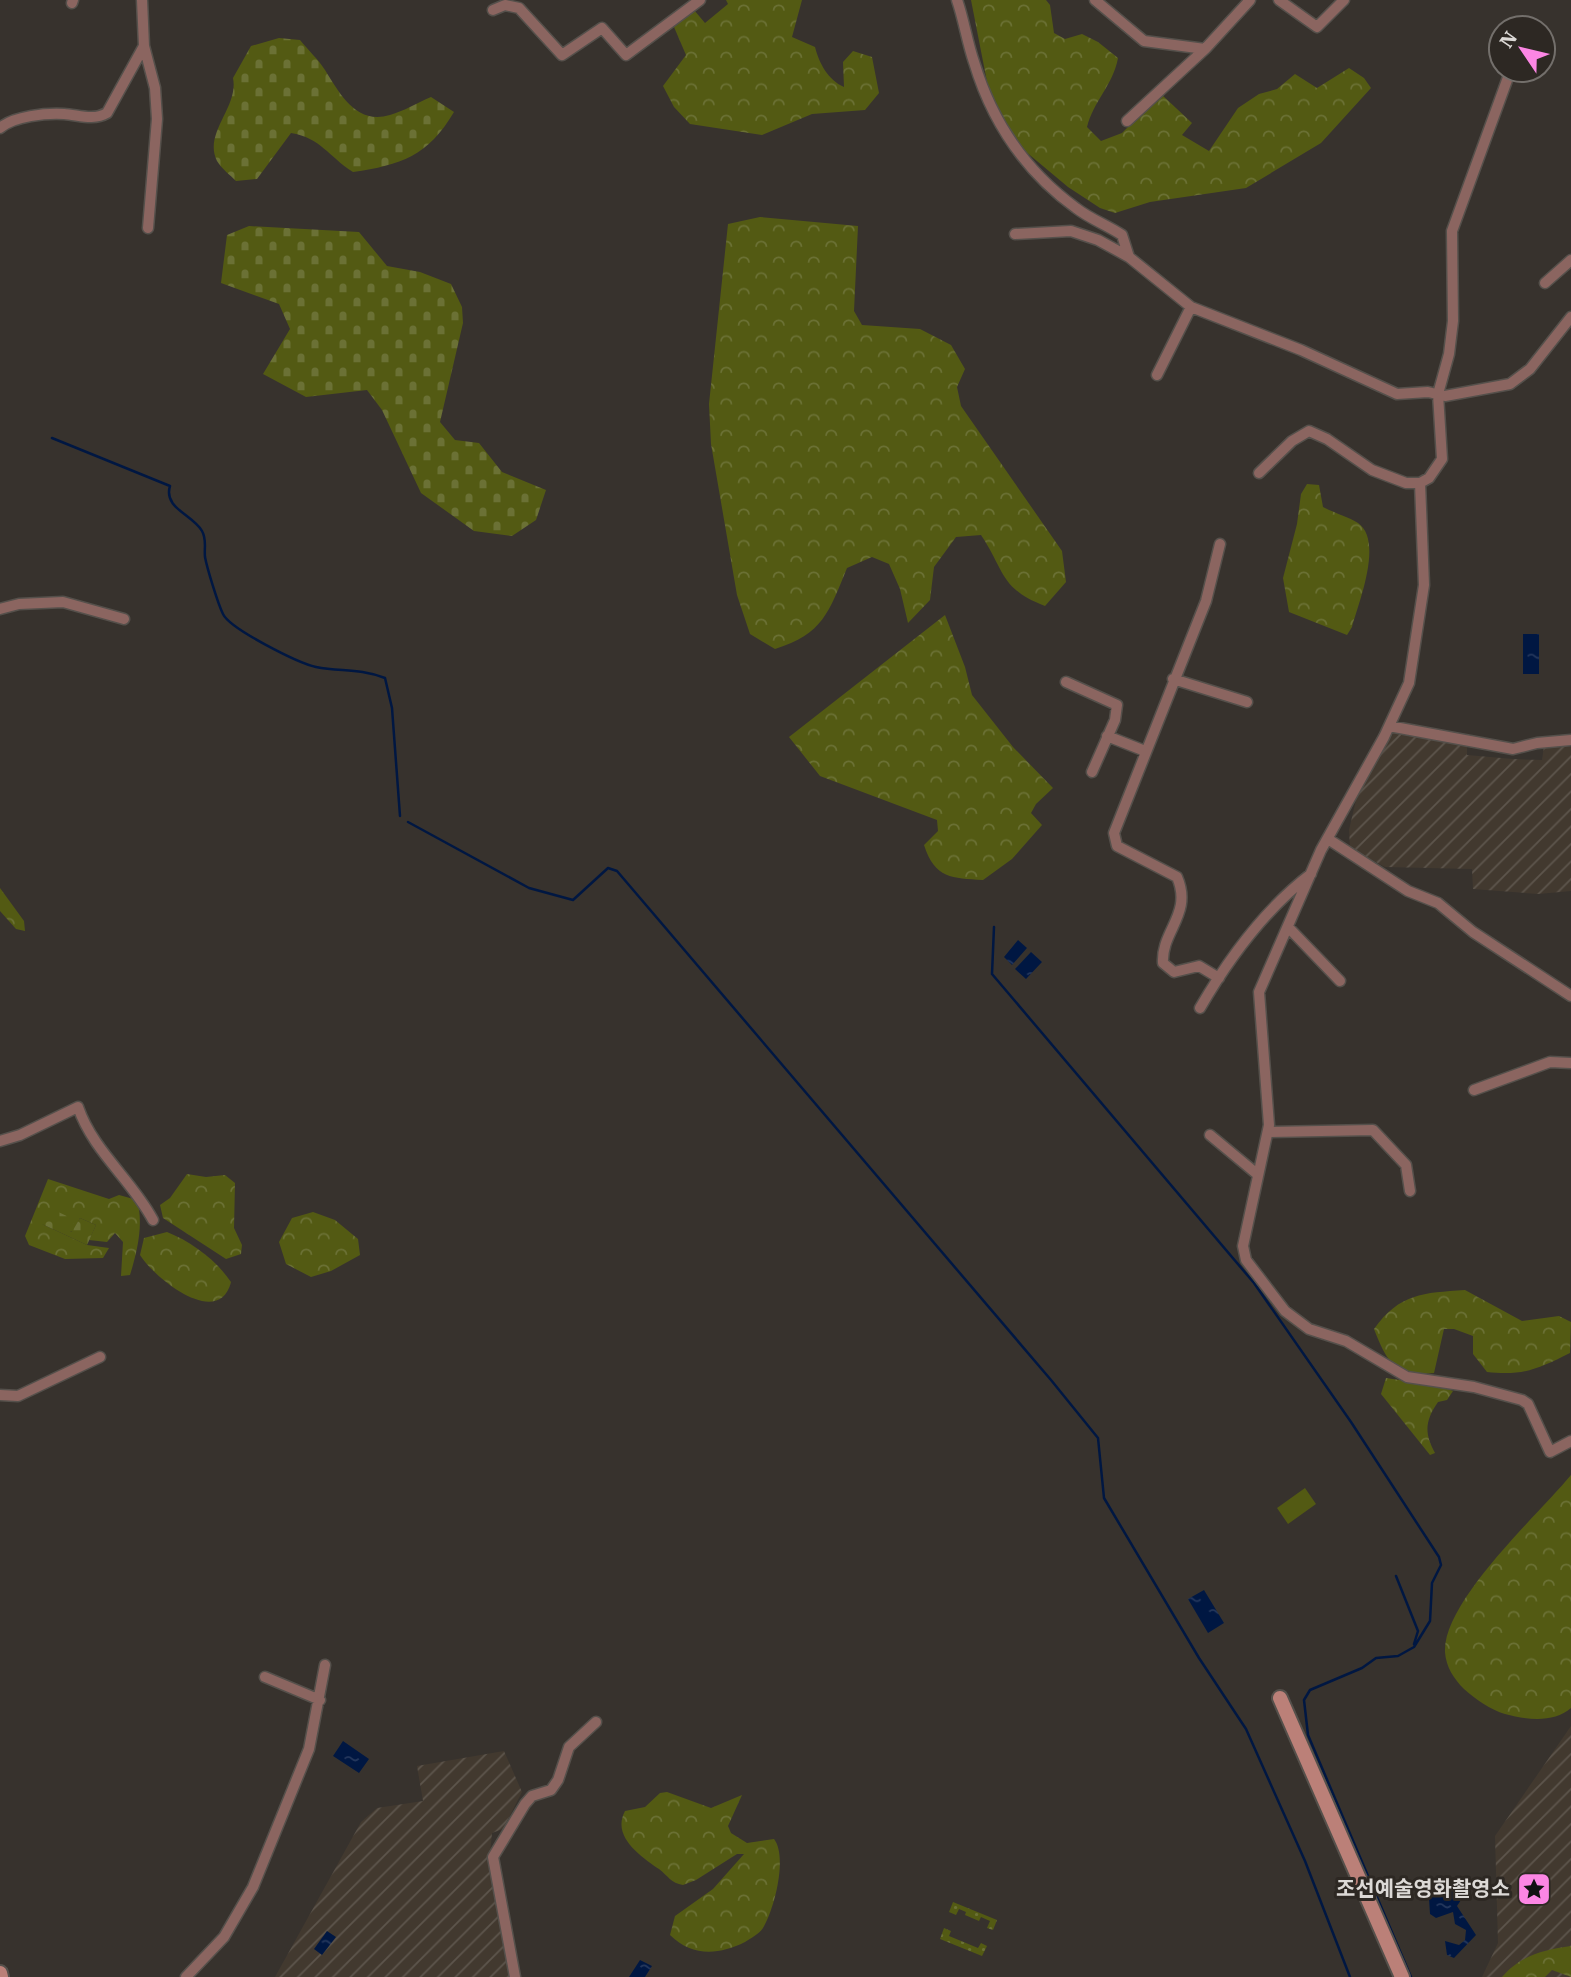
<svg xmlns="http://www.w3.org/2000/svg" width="1571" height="1977" font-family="'IBM Plex Serif','Noto Sans KR',serif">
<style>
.industrial{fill:url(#industrial-furrows)}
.grass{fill:url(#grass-dots)}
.forest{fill:url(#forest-crowns)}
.cemetery{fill:url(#cemetery-stones)}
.pitch{fill:#535a13}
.water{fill:url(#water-ripples)}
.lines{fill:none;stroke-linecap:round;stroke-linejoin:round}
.stream{stroke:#001742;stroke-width:2.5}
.street-casing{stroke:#55504b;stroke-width:13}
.secondary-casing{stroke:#55504b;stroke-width:18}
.street{stroke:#8b6560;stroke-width:10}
.secondary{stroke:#bb8078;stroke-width:14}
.labels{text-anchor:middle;stroke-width:6;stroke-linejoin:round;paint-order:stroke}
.poi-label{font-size:21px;font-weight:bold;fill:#dcd9d6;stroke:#2d2823;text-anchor:end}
</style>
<defs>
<pattern id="industrial-furrows" width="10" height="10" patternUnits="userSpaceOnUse" patternTransform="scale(1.75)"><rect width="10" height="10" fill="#42392f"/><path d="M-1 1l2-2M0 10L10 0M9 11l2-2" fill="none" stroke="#5d554c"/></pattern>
<pattern id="grass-dots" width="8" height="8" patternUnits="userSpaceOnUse" patternTransform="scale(1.75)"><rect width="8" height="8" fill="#535a13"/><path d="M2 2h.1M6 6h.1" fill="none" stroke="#6b7135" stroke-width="1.8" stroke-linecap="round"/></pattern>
<pattern id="forest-crowns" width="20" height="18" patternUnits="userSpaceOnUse" patternTransform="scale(1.75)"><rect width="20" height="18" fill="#535a13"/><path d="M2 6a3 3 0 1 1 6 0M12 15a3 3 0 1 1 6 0" fill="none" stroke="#6b7135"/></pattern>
<pattern id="cemetery-stones" width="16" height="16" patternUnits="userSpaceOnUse" patternTransform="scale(1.75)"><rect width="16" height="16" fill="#535a13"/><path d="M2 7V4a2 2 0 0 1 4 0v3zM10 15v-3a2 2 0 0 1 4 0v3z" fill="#6b7135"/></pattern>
<pattern id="water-ripples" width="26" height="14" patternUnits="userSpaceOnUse" patternTransform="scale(1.75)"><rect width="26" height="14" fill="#001742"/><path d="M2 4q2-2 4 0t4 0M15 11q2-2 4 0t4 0" fill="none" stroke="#25385d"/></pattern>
</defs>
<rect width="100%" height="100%" fill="#37322d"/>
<!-- industrial -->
<path class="industrial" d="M1396 731 1467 746V755L1513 759 1542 760 1544 746 1571 747V891L1538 894 1473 889 1472 869 1385 867 1350 848 1349 830 1356 800 1387 741Z
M1571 1726V1977H1482L1498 1943 1495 1836Z
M504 1751 522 1792 503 1829 492 1833 489 1865 513 1977H275L361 1822 377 1808 423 1801 417 1766Z"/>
<!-- grass -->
<path class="grass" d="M953 1902 997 1920 993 1930 987 1928 990 1921 981 1917 979 1921 965 1915 966 1912 959 1909 956 1915 949 1912Z
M944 1928 951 1931 949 1936 978 1948 981 1943 987 1946 982 1956 940 1939Z"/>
<!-- forest -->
<path class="forest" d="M726 0H802L792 37 815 47C819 63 828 80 844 87L843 62 853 51 872 57 879 93 865 110 812 114 762 135 690 124 674 107 663 86 686 55 674 27 694 10 705 23 728 4Z
M971 0H1046L1050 5 1054 33 1065 39 1082 34 1098 42 1118 58C1113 85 1093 102 1087 127L1101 141 1122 133 1161 94 1192 123 1182 135 1209 151 1238 108 1259 94 1277 89 1295 74 1317 88 1349 68 1364 78 1371 88 1321 143 1246 188 1150 202 1115 213 1100 208 1068 187 1019 146 990 97Z
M760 217 858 226 854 311 862 325 920 329 951 345 965 369 957 387 961 406 1062 551 1066 582 1045 606C1000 589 1005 571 981 535L956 537 934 567 930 600 908 623 900 589 889 564 872 557 847 568C829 612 823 634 775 649L750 634 737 595 711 444 709 404 728 224Z
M1307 484 1319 485 1323 507C1334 513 1349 517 1358 523 1384 541 1358 604 1352 627L1347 635 1289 612 1283 578 1297 524 1301 494Z
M945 615 965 667 972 695 1013 747 1053 788 1036 804 1031 813 1042 825 1012 859 983 880C952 878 935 879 924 845L938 831 937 820 820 776 789 737Z
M0 888 24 921 25 931 16 929 0 911Z
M187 1174 206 1177 225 1175 235 1183 234 1228 242 1245 241 1254 226 1259 163 1218 160 1205 170 1198Z
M48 1179 109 1199 119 1195 137 1200C144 1224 137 1252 130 1275L121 1276 123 1242 115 1233 107 1242 89 1240 96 1225 80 1218 73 1232 42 1224 87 1245 109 1248 103 1258 65 1259 29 1245 25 1236Z
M313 1212 335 1220 358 1239 360 1255 331 1271 311 1277 286 1264 279 1242 292 1218Z
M167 1232C192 1242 216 1260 231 1282 219 1330 154 1278 140 1255L144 1238Z
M1465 1290 1522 1321 1559 1316 1571 1322 1570 1353C1538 1369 1523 1376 1487 1372L1473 1354V1336L1454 1329H1444L1434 1373C1396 1377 1387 1363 1374 1329 1400 1293 1423 1293 1465 1290Z
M1386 1378 1440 1386 1453 1391 1447 1400 1438 1402C1425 1421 1424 1433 1435 1453L1430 1455 1381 1394Z
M1571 1475V1708C1554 1723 1527 1720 1505 1714 1491 1710 1475 1699 1464 1689 1454 1679 1446 1667 1445 1652 1443 1601 1538 1515 1571 1475Z
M667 1792 711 1808 742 1795 728 1826 731 1833 747 1843 774 1839C788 1857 774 1910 763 1928 759 1934 751 1938 745 1942 719 1955 692 1957 670 1935L675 1916 713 1889 744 1854H737L696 1880 683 1885C671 1883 668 1876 659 1869 642 1857 611 1837 625 1811L645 1807 660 1793Z
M1571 1946V1977L1552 1970 1545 1977H1502C1521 1955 1543 1950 1571 1946Z"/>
<!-- cemetery -->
<path class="cemetery" d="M279 38 300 40C308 50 318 59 325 70 340 94 356 125 390 115 404 111 417 103 431 97L454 112C428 156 401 165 353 172 328 156 321 138 291 133L257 179 236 181C230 175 221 168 217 161 203 133 239 107 233 78L251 46Z
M249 226 359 232 387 266 420 272 451 284 462 307 463 323 440 422 455 440 479 443 502 472 546 490 536 520 512 536 474 531 421 493 382 410 367 390 306 397 263 374 290 329 279 304 221 283 227 235Z
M50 1208 75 1220 70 1231 72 1232 80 1218 96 1225 87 1245 42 1224Z"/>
<!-- pitch -->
<path class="pitch" d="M1305 1488 1316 1504 1288 1524 1277 1508Z"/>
<!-- water -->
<path class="water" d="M1523 634H1539V674H1523Z
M1018 940 1027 948 1012 965 1004 957Z
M1031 952 1042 962 1026 979 1015 969Z
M1204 1590 1224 1623 1208 1633 1188 1599Z
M343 1741 369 1759 359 1773 333 1756Z
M1428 1882 1457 1886 1463 1897 1457 1906 1476 1935 1454 1958 1447 1955 1445 1941 1459 1945 1465 1940 1466 1930 1455 1924 1453 1912 1436 1918 1430 1914Z
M327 1931 336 1937 322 1955 314 1949Z
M640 1960 652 1966 645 1977H629Z"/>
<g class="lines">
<!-- stream -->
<path class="stream" d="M52 438 170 486C163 508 193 515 202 531 207 540 204 547 205 557 207 568 218 604 223 614 230 629 298 663 316 667 341 672 358 668 385 678L392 708 400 816
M408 822 529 888 573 900 608 868 617 871 1051 1380 1098 1438 1104 1498 1199 1658 1246 1729 1305 1861 1350 1977
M994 927 992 974 1254 1283 1351 1422 1439 1557 1441 1565 1432 1583 1430 1621 1414 1647 1398 1656 1376 1658 1362 1668 1310 1690 1304 1700 1308 1735 1411 1977
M1396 1576 1418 1631 1414 1644"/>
<!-- street casing -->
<g class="street-casing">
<path id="street" d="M142 0 144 46 155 88 157 119 148 228
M957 0C964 20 967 42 974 62 992 122 1025 171 1076 208 1090 219 1107 225 1122 235L1129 257
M1095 0 1144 41 1205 49
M1279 0 1317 27 1344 0
M72 3 73 0
M493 10 505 5 519 8 562 55 602 28 626 55 700 0
M1127 121 1205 49 1250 0
M0 128C14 116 46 113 64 114 79 115 93 121 107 113L144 46
M1015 234 1071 231 1098 240 1129 257 1191 307 1301 350 1397 394 1428 392 1445 396 1510 384 1530 369 1571 317
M1545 283 1571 260
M1157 375 1191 307
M1259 473 1292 441 1309 431 1327 439 1372 470 1406 483H1420L1429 478 1442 459 1438 394 1449 354 1453 321 1452 231 1510 72
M1420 483 1424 585 1409 683 1384 737 1321 850 1259 992 1269 1125 1243 1246 1246 1260 1285 1311 1309 1329 1346 1341 1407 1377 1474 1387 1522 1400 1528 1404 1550 1452 1571 1441
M0 609 19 604 63 602 124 619
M1173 679 1247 702
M1066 682 1117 705 1115 720 1092 772
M1389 726 1513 749 1537 743 1571 740
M1107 736 1145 751
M1328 839 1408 891 1438 903 1473 932 1571 996
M1288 927 1340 981
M1219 978 1199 966 1174 972 1163 963C1161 931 1193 914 1177 877L1117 846 1114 833 1206 601 1220 544
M1200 1008C1229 958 1265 909 1311 874
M1474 1090 1550 1062 1571 1063
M1268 1132 1373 1130 1406 1165 1410 1191
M1210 1135 1257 1174
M0 1141 20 1135 78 1107C93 1151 132 1180 153 1220
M0 1395 18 1396 100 1357
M265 1677 320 1700
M186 1977 224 1937 253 1887 309 1749 325 1665
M515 1977 493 1857 525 1804 532 1796 551 1790 558 1780 569 1747 596 1722"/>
</g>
<!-- secondary casing -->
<g class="secondary-casing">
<path id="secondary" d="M1280 1698 1402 1977
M0 1973 1 1977"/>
</g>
<!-- street -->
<use href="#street" class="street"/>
<!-- secondary -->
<use href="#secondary" class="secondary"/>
</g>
<!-- icons -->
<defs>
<g id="sight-square" transform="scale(1.75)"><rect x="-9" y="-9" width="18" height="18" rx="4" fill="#fc86e4" stroke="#2d2823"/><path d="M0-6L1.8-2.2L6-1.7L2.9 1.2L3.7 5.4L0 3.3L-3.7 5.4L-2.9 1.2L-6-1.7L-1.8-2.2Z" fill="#111"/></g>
</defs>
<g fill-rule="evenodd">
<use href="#sight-square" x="1534" y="1889"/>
</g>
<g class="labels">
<!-- poi labels -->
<g class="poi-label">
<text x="1510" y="1896">조선예술영화촬영소</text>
</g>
</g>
<!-- north arrow -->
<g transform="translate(1522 49) rotate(305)"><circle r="33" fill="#2d2823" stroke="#736f6b" stroke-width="2"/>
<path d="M0-5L12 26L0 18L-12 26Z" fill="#fc86e4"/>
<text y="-10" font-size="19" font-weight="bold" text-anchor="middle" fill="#dcd9d6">N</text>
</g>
</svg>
